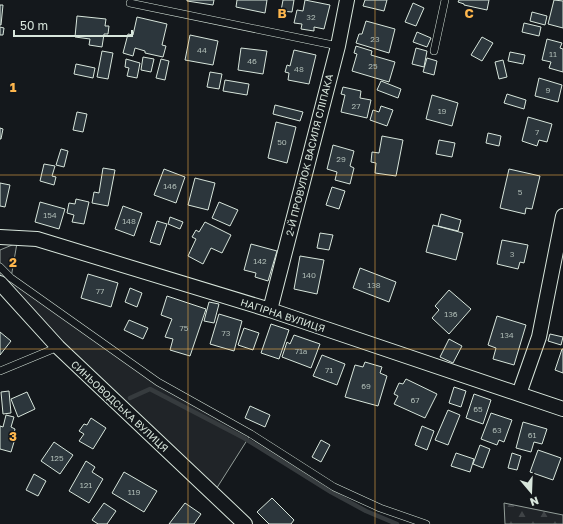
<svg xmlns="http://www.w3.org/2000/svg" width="563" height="524" font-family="'Golos Text',sans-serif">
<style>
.grass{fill:#202428;stroke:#939e99}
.forest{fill:url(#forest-firs);stroke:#939e99}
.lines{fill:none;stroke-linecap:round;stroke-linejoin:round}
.stream{stroke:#363b3e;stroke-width:4.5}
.building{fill:#2c363c;stroke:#d8e6dc}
.lane-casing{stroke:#d8e6dc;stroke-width:8}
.street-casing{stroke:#d8e6dc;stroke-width:16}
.lane{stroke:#14181c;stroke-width:7}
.street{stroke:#14181c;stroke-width:14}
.grid{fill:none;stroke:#ffb74d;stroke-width:1;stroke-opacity:0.55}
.labels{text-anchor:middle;stroke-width:3;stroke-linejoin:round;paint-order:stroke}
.number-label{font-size:8px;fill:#adbab4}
.street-label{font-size:10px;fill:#d8e6dc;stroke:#14181c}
.grid-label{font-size:13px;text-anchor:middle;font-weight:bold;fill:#ffb74d;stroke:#14181c;stroke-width:3;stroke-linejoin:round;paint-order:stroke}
</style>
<defs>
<pattern id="forest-firs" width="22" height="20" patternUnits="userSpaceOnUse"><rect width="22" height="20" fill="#202428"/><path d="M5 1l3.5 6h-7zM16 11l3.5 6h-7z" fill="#404447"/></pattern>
</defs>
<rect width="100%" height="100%" fill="#14181c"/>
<!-- grass -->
<path class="grass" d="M17 243 11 278 158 382 251 434 213 494 0 281V250Z"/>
<!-- forest -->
<path class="forest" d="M504 503 563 515V524H505Z"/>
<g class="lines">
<!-- stream -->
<path class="stream" d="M130 398 150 389 244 438 331 492 366 511 397 524"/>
</g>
<!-- building -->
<path class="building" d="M187 0H214L213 5 187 1Z
M237 0H267L265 13 236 7Z
M283 0H294L292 12 281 11Z
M305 0 330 5 324 29 314 27V31L301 29 302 24 294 23 297 10 303 11Z
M365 0H387L384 11 363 6Z
M459 0H489L487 10 464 5V4L458 2Z
M554 0 563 1V28L548 24Z
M413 3 424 8 416 26 405 22Z
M0 5H3L1 25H0Z
M532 12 547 16 545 25 530 21Z
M77 16 106 19 105 26H109L108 34H104L102 47 89 45 90 39 75 37Z
M137 17 167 24 162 45 166 46 163 57 145 53V51L135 48 133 56 123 53 128 34 133 35Z
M366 21 395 29 389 53 356 43 359 34H362Z
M524 23 541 27 539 36 522 32Z
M0 27 4 28 3 35H0Z
M417 32 431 38 427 47 413 42Z
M190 35 218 41 213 65 185 60Z
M482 37 493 43 482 61 471 55Z
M547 39 562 43 560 48 563 49V72L549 68 551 62 542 60Z
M356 46 372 51 371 55 395 62 389 82 352 71 357 54 354 53Z
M241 48 267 51 263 74 238 70Z
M416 48 427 51 424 67 412 64Z
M294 50 316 55 309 84 288 80 289 73 285 72 287 65 290 66Z
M102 51 113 53 108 79 97 77Z
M510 52 525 55 523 64 508 61Z
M143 57 154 59 151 72 141 70Z
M427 58 437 61 434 75 423 72Z
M126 59 140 63 137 78 127 76 129 68 125 67Z
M161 59 169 61 165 80 156 78Z
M503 60 507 77 499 79 495 62Z
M76 64 95 68 93 78 74 74Z
M210 72 222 74 219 89 207 87Z
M539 78 562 85 558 102 535 96Z
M225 80 249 84 247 95 223 91Z
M381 81 401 89 398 98 377 90Z
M343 87 361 91 360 98 371 100 367 118 341 112 345 95 341 94Z
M507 94 526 100 524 109 504 103Z
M432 95 458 103 452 126 426 119Z
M275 105 303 112 300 121 273 114Z
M381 106 393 110 387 126 370 120 373 110 379 112Z
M77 112 87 114 83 132 73 130Z
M528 117 552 124 547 142 539 140 537 146 522 141Z
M276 122 296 127 287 163 268 158Z
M0 128 3 129 1 139H0Z
M488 133 501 136 499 146 486 143Z
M382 136 403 140 396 176 375 173 376 163 371 162 372 152 379 153Z
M439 140 455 143 452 157 436 154Z
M333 145 354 151 350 166 354 168 350 184 335 180 337 172 327 169Z
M61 149 68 151 64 167 56 165Z
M44 164 55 166 52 176 56 177 54 185 40 181Z
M103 168 115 170 108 206 92 203 94 192 99 193Z
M164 169 185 177 176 203 154 195Z
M509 169 540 176 532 209 526 208 525 214 500 208Z
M195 178 215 183 208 210 188 205Z
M0 183 10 185 5 207 0 206Z
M332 187 345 191 339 209 326 205Z
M76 199 89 202 84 224 72 222 74 215 67 213 69 203 75 204Z
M40 202 65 209 59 229 35 222Z
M219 202 238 210 230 226 212 218Z
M123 206 142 213 134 236 115 229Z
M441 214 461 220 458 231 438 226Z
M170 217 183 222 180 229 168 224Z
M157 221 167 224 160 245 150 242Z
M205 222 231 235 222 253 211 248 203 264 188 256 196 239 192 237 196 230 199 232Z
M433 225 463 233 456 260 426 252Z
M320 233 333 235 329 250 317 248Z
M502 240 528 245 524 263 520 262 518 269 497 264Z
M251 244 277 251 268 281 255 277 256 273 244 270Z
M300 256 324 260 317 294 294 289Z
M360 268 396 282 389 302 353 288Z
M88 274 118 283 111 307 81 298Z
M130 288 142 293 137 307 125 302Z
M449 290 471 309 449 334 432 318 439 310 435 306Z
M167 296 206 309 190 356 170 350 173 339 165 337 172 319 161 315Z
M209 302 219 304 214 323 204 321Z
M219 314 242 321 234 351 210 344Z
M497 316 526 325 514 365 493 359 496 348 488 345Z
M129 320 148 328 143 339 124 330Z
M271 324 289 330 279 359 261 353Z
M244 328 259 333 253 350 238 345Z
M0 332 11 341 0 355Z
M550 334 563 337 561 345 548 341Z
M294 335 320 344 311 368 282 357 287 342 290 344Z
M449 339 462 346 453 363 440 357Z
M562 349H563V373L555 370Z
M322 355 345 364 337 385 313 376Z
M365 362 382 367 380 373 387 376 378 406 345 397 355 365 363 367Z
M406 379 437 394 425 418 394 404 398 396 394 394 399 383 403 384Z
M454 387 466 391 461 407 449 403Z
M9 391 11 413 3 414 1 392Z
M27 392 35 409 18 417 11 399Z
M474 394 491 400 483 424 466 418Z
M250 406 270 415 265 427 245 418Z
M448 410 460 415 448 445 435 440Z
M491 413 512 420 504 442 499 440 497 445 481 439Z
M6 415 14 417 11 427 15 429 12 441 14 442 11 452 0 449V426L3 427Z
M91 418 106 428 93 449 79 441 84 434 79 431 84 424 87 425Z
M523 422 547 429 542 444 534 442 531 452 516 448Z
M422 426 434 431 427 450 415 445Z
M321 440 330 445 321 462 312 457Z
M54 442 73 455 60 474 41 461Z
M480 445 490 449 483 468 473 464Z
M538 450 561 458 553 480 530 472Z
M456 453 474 459 470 472 451 466Z
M512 453 521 456 517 470 508 468Z
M86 461 95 467 92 472 103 479 89 503 69 491Z
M124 472 157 491 144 512 112 493Z
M34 474 46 481 38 496 26 490Z
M272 498 294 520 291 524H269L257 512Z
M104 503 116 511 107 524H98L92 520Z
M185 503 201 514 194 524H169Z"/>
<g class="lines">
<!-- lane casing -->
<g class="lane-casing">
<path id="lane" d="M130 3 338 46
M434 51 445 0
M0 267 11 278 158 382 251 434 334 487 380 508 426 524
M0 371 58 347"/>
</g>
<!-- street casing -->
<g class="street-casing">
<path id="street" d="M0 237 37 239 270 310 563 409
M0 283 58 347 245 524
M270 310 338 46 347 0
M519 394 539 337 563 216"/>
</g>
<!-- lane -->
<use href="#lane" class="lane"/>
<!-- street -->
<use href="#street" class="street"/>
</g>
<!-- grid -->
<path class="grid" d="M188 0V524M375 0V524M0 175H563M0 349H563"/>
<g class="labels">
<!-- number labels -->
<g class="number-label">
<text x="311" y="20">32</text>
<text x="375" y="42">23</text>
<text x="202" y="53">44</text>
<text x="553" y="57">11</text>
<text x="252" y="64">46</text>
<text x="373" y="69">25</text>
<text x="299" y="72">48</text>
<text x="548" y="93">9</text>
<text x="356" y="109">27</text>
<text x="442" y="114">19</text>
<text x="537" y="135">7</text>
<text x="282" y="145">50</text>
<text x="341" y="162">29</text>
<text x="170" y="189">146</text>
<text x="520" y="195">5</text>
<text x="50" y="218">154</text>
<text x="129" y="224">148</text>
<text x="512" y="257">3</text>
<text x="260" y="264">142</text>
<text x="309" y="278">140</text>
<text x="374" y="288">138</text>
<text x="100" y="294">77</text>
<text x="451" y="317">136</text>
<text x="184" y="331">75</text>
<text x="226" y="336">73</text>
<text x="507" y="338">134</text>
<text x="301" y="354">71а</text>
<text x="329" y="373">71</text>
<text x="366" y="389">69</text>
<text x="415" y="403">67</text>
<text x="478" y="412">65</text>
<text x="497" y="433">63</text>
<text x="532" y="438">61</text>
<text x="57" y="461">125</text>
<text x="86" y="488">121</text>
<text x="134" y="495">119</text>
</g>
<!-- street labels -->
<g class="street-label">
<text transform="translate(309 155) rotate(-76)" y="4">2-Й ПРОВУЛОК ВАСИЛЯ СЛІПАКА</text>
<text transform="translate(283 315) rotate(18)" y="4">НАГІРНА ВУЛИЦЯ</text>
<text transform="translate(120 406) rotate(43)" y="4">СИНЬОВОДСЬКА ВУЛИЦЯ</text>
</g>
</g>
<g class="grid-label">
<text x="282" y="18">B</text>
<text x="469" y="18">C</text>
<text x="13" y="92">1</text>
<text x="13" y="267">2</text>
<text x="13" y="441">3</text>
</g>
<!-- north arrow -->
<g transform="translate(531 492) rotate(161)" stroke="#14181c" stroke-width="3" paint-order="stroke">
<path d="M0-3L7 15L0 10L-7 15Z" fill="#d8e6dc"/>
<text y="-6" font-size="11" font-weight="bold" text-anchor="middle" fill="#d8e6dc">N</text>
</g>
<!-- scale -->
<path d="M14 30v6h118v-6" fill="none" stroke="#d8e6dc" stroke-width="2"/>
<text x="20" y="30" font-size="12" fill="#d8e6dc" stroke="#14181c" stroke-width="3" paint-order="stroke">50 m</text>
</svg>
